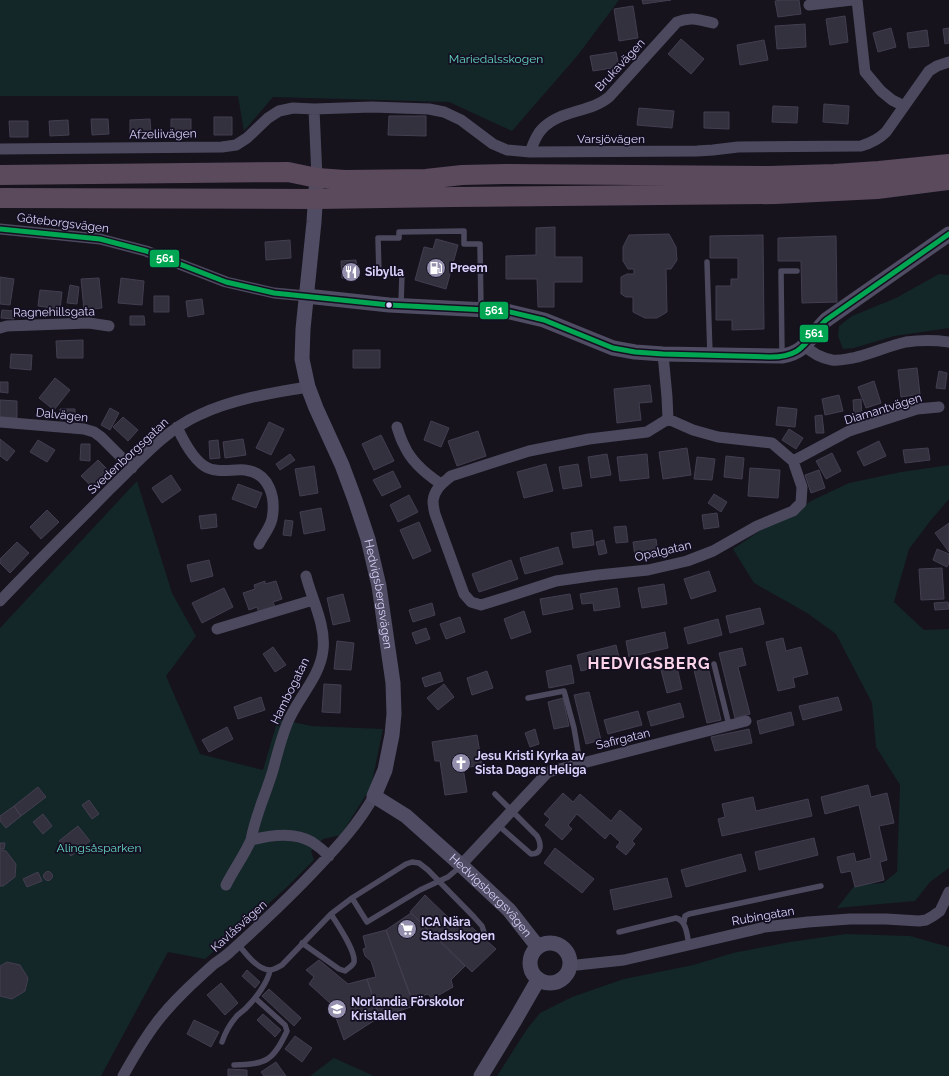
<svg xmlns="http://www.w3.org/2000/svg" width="949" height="1076" font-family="Raleway,sans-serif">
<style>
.green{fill:#132628}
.building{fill:#34313f;stroke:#433e50}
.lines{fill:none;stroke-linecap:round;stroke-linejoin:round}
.lane{stroke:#4c495e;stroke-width:5.5}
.street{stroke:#4c495e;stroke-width:11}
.secondary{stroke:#4f4c63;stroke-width:15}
.highway{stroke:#5b495c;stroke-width:20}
.bus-1-casing{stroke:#140f21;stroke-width:8}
.bus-1{stroke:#00a651;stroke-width:5}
.bus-dot{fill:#dad2fc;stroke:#140f21;stroke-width:1.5}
.labels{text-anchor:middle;stroke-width:3.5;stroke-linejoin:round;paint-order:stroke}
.park-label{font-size:12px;fill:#64d6c3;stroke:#140f21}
.street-label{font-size:12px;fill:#dad2fc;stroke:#140f21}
.poi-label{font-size:12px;font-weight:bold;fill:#dad2fc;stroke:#140f21;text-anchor:start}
.district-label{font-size:16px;font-weight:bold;letter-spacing:1px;fill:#fcd4ea;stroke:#140f21}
.line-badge{stroke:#140f21;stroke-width:1.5}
.badge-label{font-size:11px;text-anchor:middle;font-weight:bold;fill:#fff}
</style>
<rect width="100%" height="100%" fill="#16131d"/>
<!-- green -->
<path class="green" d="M0 0H619L578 55 512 131 449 102 273 97 244 131 238 96H0Z
M939 274 949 275V328L894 336 854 348 843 349 838 336 839 326 852 316 896 298Z
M949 465V499L931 520 909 549 894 602 924 630 949 629V868L930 882 915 901 837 908 855 885 883 883 897 872 900 785 876 747 872 703 836 634 807 613 754 583 733 549 767 526 813 500 849 483 901 472Z
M137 481 172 593 196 636 166 676 200 754 263 770 278 719 312 726 383 729 371 787 341 835 323 839 311 851 314 860 285 889 205 959 168 952 101 1076H0V628Z
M846 934 910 936 949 947V1076H497L527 1029 540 1013 572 997 624 979 693 965 733 953 790 942Z
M334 1058 374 1076H310Z"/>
<!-- building -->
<path class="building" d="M642 0H671L643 4Z
M782 0H799L801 14 778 17 775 1Z
M633 6 638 38 619 41 614 9Z
M845 16 848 42 830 45 826 19Z
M805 24 806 47 777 49 775 26Z
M891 28 896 47 878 52 873 33Z
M949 28V43L945 44 943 29Z
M927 30 929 46 909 48 907 33Z
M681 39 704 59 691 74 668 54Z
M764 40 768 60 740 65 737 45Z
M616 52 619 67 593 71 590 56Z
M824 104 849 106 848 124 823 122Z
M773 106 798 107 797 123 772 122Z
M639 108 674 111 672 128 637 125Z
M704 112H729V129L704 128Z
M389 116H426V136L388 135Z
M214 117H232V135H214Z
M91 119H108L109 134 92 135Z
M150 119 151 133 130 134V120Z
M171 119H191V133H171Z
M68 120 69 135 50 136 49 121Z
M9 121H28V137H10Z
M555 227V257H582V282H554V307H538L537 279H506V256L536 255V228Z
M669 234 676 247 677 260 671 269H666L667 312 657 318H645L633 312V297H626L621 294V277L627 274H634V269H628L623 261V247L629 235Z
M763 235 764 329 732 330V320H716V286H731V279H738V258H710V236Z
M836 236 837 302 802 303 801 261H778V238Z
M436 239 458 245 446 289 415 280 424 247 433 249Z
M290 240 291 258 266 260 265 242Z
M356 260 357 277 342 278 341 261Z
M0 277 14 279 10 305 0 304Z
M99 278 102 308 84 310 81 279Z
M121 278 144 281 142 305 118 303Z
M70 285 79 287 77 304 67 303Z
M40 290 62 292 60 309 38 306Z
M154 296H169V312H154Z
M202 299 204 314 188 317 186 301Z
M2 310 15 311 14 319 1 318Z
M130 316H144L145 325H130Z
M83 340V358H57L56 341Z
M353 350H380V368H353Z
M11 354 32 355 31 370 10 368Z
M917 368 920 394 901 397 898 370Z
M939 371 947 373 945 389 936 388Z
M55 378 70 390 54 410 39 398Z
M874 381 881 403 866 408 858 387Z
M0 382H8V393L0 392Z
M650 385 652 402 639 403 641 420 617 423 614 389Z
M839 395 843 411 825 415 822 399Z
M861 399 862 416H854L853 400Z
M0 400 17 401V418L0 417Z
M778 407 797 409 795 427 776 425Z
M110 408 119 413 110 430 101 425Z
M60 409H75V420H60Z
M822 415 824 433H816L815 416Z
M123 417 138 430 128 441 113 427Z
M431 421 449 428 441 447 424 440Z
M269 422 284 429 271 455 256 448Z
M789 429 803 438 796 449 782 440Z
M478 431 486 456 457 466 448 441Z
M381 435 394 461 374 470 362 444Z
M0 439 15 451 7 461 0 456Z
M243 439 246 455 225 458 223 442Z
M38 440 55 450 47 462 30 452Z
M218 440 220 458 210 459 209 441Z
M879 441 886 456 864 466 857 452Z
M81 444H90V461L80 460Z
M687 448 691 475 663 479 659 452Z
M928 448 930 460 905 463 903 450Z
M832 453 841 471 826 479 816 461Z
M290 454 295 460 280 470 276 464Z
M607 454 611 475 591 478 588 457Z
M647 454 649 478 620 481 617 457Z
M726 456 744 458 742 479 724 477Z
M697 457 715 459 712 480 694 479Z
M98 460 110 472 93 488 81 476Z
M546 464 553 491 524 498 517 472Z
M578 464 582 486 563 489 559 467Z
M314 466 318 493 300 496 295 469Z
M750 468 780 470 778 498 748 496Z
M819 470 825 488 811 493 805 475Z
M393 471 401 487 382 496 373 480Z
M171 475 181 490 162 503 152 488Z
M238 484 262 493 256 508 232 499Z
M714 494 727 502 721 512 708 503Z
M409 495 418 512 398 522 390 505Z
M321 508 325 530 304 534 300 512Z
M47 510 59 522 41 539 30 527Z
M717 513 719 527 704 529 702 515Z
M216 514 217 527 201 529 199 516Z
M285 520 293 521 291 536 283 535Z
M419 522 431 551 413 559 400 530Z
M949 523V552L935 533Z
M626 526 628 542 616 543 614 527Z
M592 530 594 545 573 548 571 533Z
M656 539 658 552 635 556 633 542Z
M604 540 607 553 599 555 596 542Z
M17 542 29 553 10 573 0 563V559Z
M558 547 563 564 525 574 520 558Z
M937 549 949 554V563L947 567 933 560Z
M209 560 213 576 191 582 187 565Z
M511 560 518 579 479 592 472 574Z
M942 568 944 599 921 600 919 569Z
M709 571 716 591 691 599 684 579Z
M265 581V584L276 581 282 599 273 602 275 607 259 613 257 607 249 610 243 593 255 589 254 585Z
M664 584 667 604 642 608 638 588Z
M224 588 233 607 202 623 192 603Z
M617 588 620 607 594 611 593 603 582 604 580 594Z
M343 594 350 621 333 625 327 598Z
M570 594 573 609 543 615 540 599Z
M948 602 949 609 935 610 934 603Z
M432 603 435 615 413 622 409 610Z
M760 608 764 624 730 633 726 616Z
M524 611 531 632 511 639 504 619Z
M460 617 465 632 446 639 440 624Z
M718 619 722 635 688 644 684 628Z
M426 628 430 639 416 644 412 633Z
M665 632 668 648 629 657 626 641Z
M783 638 786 651 801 647 808 674 793 678 795 687 778 691 766 642Z
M337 641 354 643 351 670 334 669Z
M616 645 620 661 581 671 577 655Z
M273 647 286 665 275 672 263 654Z
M742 648 746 665 738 667 750 714 735 718 719 653Z
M676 663 682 689 667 693 660 666Z
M707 663 721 720 707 723 693 666Z
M571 665 574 683 549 688 546 671Z
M487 671 493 688 472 695 467 678Z
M440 672 443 681 425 687 422 678Z
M324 684 341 685 340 713 322 712Z
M444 684 454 697 438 710 427 698Z
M589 692 601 740 586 744 574 695Z
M261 697 265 710 238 719 234 707Z
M838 697 842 710 803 720 799 706Z
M563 698 569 726 554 729 548 702Z
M680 703 684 717 651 726 647 712Z
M638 711 642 725 608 734 604 720Z
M791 712 794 725 760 734 757 721Z
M227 727 233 739 209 752 202 740Z
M535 729 539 744 530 747 525 733Z
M749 729 752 743 715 751 711 737Z
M477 735 482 765 463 768 467 792 445 795 440 761H435L432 742Z
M868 785 871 797 887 793 894 823 879 826 887 860 880 862 884 880 855 887 851 871 841 873 837 857 854 853 856 862 871 858 859 805 825 814 821 797Z
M38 787 46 797 21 816 14 806Z
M563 793 573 802 580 794 611 821 620 810 642 829 632 841 635 844 626 855 616 847 620 842 610 833 605 839 577 814 568 825 572 829 562 840 545 825 550 819 544 814Z
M753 797 756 811 808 799 812 816 722 836 718 819 725 817 722 804Z
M89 800 99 814 92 819 82 805Z
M14 806 21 816 6 828 0 821V816Z
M43 814 52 826 43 834 33 822Z
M78 826 90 841 71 856 59 841Z
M814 838 818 855 759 870 755 852Z
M0 843H5L4 849H0Z
M555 848 594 879 582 893 544 863Z
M0 850 6 851 16 864 15 877 3 886H0Z
M741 854 746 871 686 887 681 870Z
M43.5 876a4.5 4.5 0 1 1 9 0a4.5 4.5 0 1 1-9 0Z
M38 872 42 881 27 887 23 879Z
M667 878 672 897 614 910 610 890Z
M425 895 458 927 465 921 496 949 472 972 410 912Z
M411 913 465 966 451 980 453 987 432 999 428 994 412 999 386 930Z
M386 930 414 1006 381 1017 377 1010 367 979 376 977 371 961 365 956 363 949 366 948 363 936Z
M319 960 348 984 367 979 377 1010 373 1012 375 1020 344 1040 331 1004 309 984 314 977 306 970Z
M7 962 20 965 28 978 25 991 12 999 0 996V966Z
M247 970 260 982 255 988 242 976Z
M221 983 238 1003 225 1015 207 995Z
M269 989 301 1018 294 1026 262 996Z
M263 1014 281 1030 275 1037 257 1020Z
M194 1020 219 1032 211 1047 187 1034Z
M295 1036 312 1048 302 1062 285 1049Z
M276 1062 286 1076H264L261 1072Z
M228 1069 247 1070V1076H228Z"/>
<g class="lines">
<!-- lane -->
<path class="lane" d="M707 262 710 355
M401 305 402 273 379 274 378 238H399V232L464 231V244H480L481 309
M782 354 781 271H797
M714 664 729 725
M528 698 564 691 574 728 580 763
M495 794 537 836C541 843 543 854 531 854L498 825
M352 898 406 864 412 862 419 863 428 870 474 917 482 926 484 932V938
M684 922 685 916 689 914 821 886
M619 932 676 918C687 921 687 936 689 945
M302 943 339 969 345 971C348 968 353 966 354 962 356 951 337 924 331 914
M238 944C245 953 258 970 270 970 274 970 278 967 282 965L331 914 352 898 367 922 420 890 448 877 461 866
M222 1042C225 1033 230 1024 236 1017 239 1013 244 1011 247 1007 256 998 268 982 270 970
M234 1065C267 1064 273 1061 287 1031L285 1025 255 998"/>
<!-- street -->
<path class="street" d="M857 0 865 72 881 91 892 100 904 106
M809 5 852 0
M314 109 317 178
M0 149 222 147 236 145 247 138 268 118 279 111 293 108 314 109 372 107 429 109 444 112 461 120 493 144 507 150 530 152 697 151 713 150 738 147 861 146C871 143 879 139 886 132L929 71 937 66 949 62
M530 152C533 144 536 135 542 129 559 110 590 113 609 97L677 22C691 16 700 20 713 23
M0 229 100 239 146 251 226 282 274 293 306 296
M0 328 7 326 89 323 109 326
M805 346C812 353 822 358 832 360 839 361 846 359 853 358 871 354 888 346 906 342 920 340 935 340 949 342
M663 354 667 397 668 419 647 432 589 439 529 451 451 476C443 483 434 489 433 501 433 505 434 510 435 514L464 594 471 602 481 605 513 595 556 581 598 575 648 570 687 561 713 551 757 526 793 511 801 503 802 487 793 461 772 443 718 437 693 430 668 419
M0 422 84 429 94 432 101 437 132 468
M177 427C183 440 194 462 208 468 219 473 233 469 245 470 270 473 276 498 272 519 270 528 263 536 259 544
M397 427C399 433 401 440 404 445 411 462 426 474 441 484
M793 461 849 431 917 409 939 407
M0 601C36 563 74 526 111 488 137 463 165 430 199 415 233 399 271 393 308 387
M217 629 313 600
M251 840C255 816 266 794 273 770 277 755 281 739 287 724 297 698 320 678 323 650 326 625 312 600 306 576
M461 865 548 772 746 721
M226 885C234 869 244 856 251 840 270 835 294 831 312 842 318 846 324 851 329 856
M570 964 577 965 624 960 765 927 808 922 850 919H886L919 921 926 920 933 916 940 911 949 892
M123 1076C133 1058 144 1039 157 1022 173 1001 194 982 214 964 220 960 226 956 231 951 261 924 290 897 318 867 339 845 359 823 374 796"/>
<!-- secondary -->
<g class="secondary">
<path id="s1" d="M316 189 314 222 303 329 302 359 308 387 316 408 342 465 355 500 368 539 379 586 393 683 394 714 392 735 385 770 374 796 406 816 461 865 509 910 538 947"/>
<path d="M306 296 389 305 506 311 544 320 613 348 635 352 663 354 782 356C807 352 810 336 826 320L949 234"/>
<circle cx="550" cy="963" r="20"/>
<path d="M481 1076 515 1020 538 980"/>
</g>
<!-- highway -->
<path class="highway" d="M0 175 288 172 317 178 345 180 426 179 462 175 505 174 769 176 834 174 879 171 949 164
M0 198 316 199 454 197 776 194 877 189 949 180"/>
<!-- bus-1 casing -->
<g class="bus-1-casing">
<path id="bus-1" d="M0 229 100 239 146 251 226 282 274 293 389 305 506 311 544 320 613 348 635 352 663 354 770 357C805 357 805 340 826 320L949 234"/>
</g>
<!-- bus-1 -->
<use href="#bus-1" class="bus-1"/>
</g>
<!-- icons -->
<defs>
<g id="fuel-disc" transform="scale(1)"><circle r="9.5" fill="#958fae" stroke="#140f21"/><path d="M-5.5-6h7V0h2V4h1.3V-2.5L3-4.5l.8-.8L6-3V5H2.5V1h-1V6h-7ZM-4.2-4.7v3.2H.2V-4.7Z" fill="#fff"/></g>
<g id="restaurant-disc" transform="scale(1)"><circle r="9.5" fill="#958fae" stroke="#140f21"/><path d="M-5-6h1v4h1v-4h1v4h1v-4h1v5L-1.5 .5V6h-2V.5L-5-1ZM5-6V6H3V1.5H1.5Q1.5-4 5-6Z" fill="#fff"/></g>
<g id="church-disc" transform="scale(1)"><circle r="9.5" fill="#958fae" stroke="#140f21"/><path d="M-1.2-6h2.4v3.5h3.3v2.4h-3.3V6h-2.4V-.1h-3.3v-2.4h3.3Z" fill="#fff"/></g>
<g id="supermarket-disc" transform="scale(1)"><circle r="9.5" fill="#958fae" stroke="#140f21"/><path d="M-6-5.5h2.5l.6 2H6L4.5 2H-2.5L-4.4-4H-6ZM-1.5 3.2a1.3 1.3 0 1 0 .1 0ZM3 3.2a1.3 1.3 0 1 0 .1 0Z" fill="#fff"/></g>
<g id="school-disc" transform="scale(1)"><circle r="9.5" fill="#958fae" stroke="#140f21"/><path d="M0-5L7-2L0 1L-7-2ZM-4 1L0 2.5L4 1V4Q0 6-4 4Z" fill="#fff"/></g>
</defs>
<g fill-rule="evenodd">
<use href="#fuel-disc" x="436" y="268"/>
<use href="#restaurant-disc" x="351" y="272"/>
<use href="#church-disc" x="461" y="763"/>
<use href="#supermarket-disc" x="407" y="929"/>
<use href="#school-disc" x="337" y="1009"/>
</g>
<!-- markers -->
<circle class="bus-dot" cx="389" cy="305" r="3.5"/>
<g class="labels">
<!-- park labels -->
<g class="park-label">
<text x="496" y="63">Mariedalsskogen</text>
<text x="99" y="852">Alingsåsparken</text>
</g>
<!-- street labels -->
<g class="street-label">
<text transform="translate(620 65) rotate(-47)" y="4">Brukavägen</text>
<text transform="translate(163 134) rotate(-1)" y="4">Afzeliivägen</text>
<text x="611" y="143">Varsjövägen</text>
<text transform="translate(63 223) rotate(7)" y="4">Göteborgsvägen</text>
<text transform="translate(54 312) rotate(-1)" y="4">Ragnehillsgata</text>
<text transform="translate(883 409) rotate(-17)" y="4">Diamantvägen</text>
<text transform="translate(62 415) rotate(6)" y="4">Dalvägen</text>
<text transform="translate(128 456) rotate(-43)" y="4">Svedenborgsgatan</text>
<text transform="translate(663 551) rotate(-13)" y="4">Opalgatan</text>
<text dy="4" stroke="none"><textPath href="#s1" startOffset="419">Hedvigsbergsvägen</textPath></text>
<text transform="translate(290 691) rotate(-64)" y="4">Hambogatan</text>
<text transform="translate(623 739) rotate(-14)" y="4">Safirgatan</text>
<text dy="4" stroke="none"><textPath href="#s1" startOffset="779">Hedvigsbergsvägen</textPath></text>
<text transform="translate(763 916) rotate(-10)" y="4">Rubingatan</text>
<text transform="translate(239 926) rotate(-42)" y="4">Kavlåsvägen</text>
</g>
<!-- poi labels -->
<g class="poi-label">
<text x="450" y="272">Preem</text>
<text x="365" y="276">Sibylla</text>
<text x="475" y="760">Jesu Kristi Kyrka av<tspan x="475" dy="14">Sista Dagars Heliga</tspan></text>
<text x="421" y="926">ICA Nära<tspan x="421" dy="14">Stadsskogen</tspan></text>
<text x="351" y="1006">Norlandia Förskolor<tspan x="351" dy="14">Kristallen</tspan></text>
</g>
<!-- district labels -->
<g class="district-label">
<text x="649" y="669">HEDVIGSBERG</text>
</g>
</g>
<g class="line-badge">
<rect x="149" y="249" width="31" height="19" rx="4" fill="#00a651"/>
<rect x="479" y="301" width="30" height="19" rx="4" fill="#00a651"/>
<rect x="799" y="324" width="30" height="19" rx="4" fill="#00a651"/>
</g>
<g class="badge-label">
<text x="165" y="262">561</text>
<text x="494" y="314">561</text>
<text x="814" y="337">561</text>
</g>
</svg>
